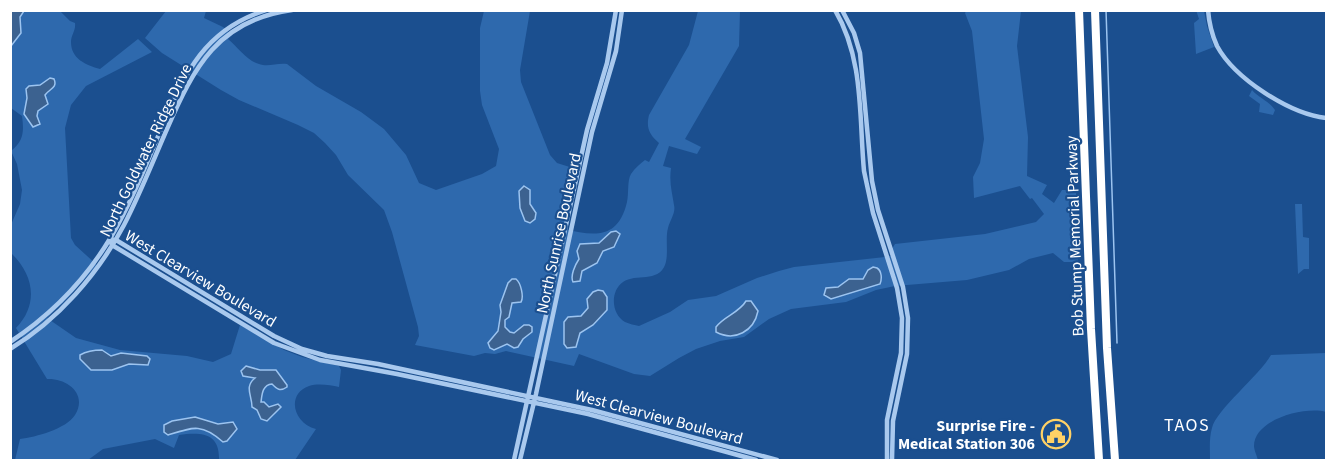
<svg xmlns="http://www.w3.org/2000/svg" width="1337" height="471" font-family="'Source Sans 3',sans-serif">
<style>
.green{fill:#2e69ad}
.water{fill:#3c6290;stroke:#9cc4f0;stroke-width:1.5}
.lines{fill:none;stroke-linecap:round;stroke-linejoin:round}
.stream{stroke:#9cc4f0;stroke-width:1.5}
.tertiary{stroke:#a9c9ee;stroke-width:4.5}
.motorway{stroke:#fff;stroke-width:8}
.labels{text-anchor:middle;stroke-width:4.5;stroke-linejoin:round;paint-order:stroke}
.street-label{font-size:16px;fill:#fff;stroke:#1b4f8f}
.poi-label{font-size:16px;font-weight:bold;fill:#fff;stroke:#1b4f8f;text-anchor:end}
.neighbourhood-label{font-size:18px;letter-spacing:1.5px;fill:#fff;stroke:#1b4f8f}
</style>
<rect width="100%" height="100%" fill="#1b4f8f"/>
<!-- green -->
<path class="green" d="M967 10 1021 11 1017 46 1028 137 1027 176 1047 185 1042 194 1054 203 1062 190H1076L1078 262H1064L1053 253 1029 259 1009 270 967 280 895 286 876 290 846 302 791 309 769 319 744 337 720 341 696 349 679 358 650 376 634 374 579 354 574 366 506 351 495 354 485 353 474 356 415 345 419 336 418 327 392 232 384 210 348 175 336 155 325 143 314 133 298 125 239 100 221 90 162 53 145 38 166 11H206L204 18 223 27 232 35 228 39C239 48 248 63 263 65 271 66 278 63 287 64L316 86 361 112 384 129 406 155 419 183 436 190 482 174 496 166 499 149 482 105 480 91V28L484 11H530L520 70 521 82 550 155 557 163 576 169 564 229C594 236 618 240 627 202 629 193 627 181 631 174 635 168 640 164 645 160L649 162 659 143C649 134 646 128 649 115L689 45 698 11H740L739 46 685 139 701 147 697 154 669 146 663 166 671 168C669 183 672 192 674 205 676 213 670 220 668 228 665 239 669 254 665 265 658 283 636 273 623 282 610 291 611 314 625 322 629 324 635 325 639 326L670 312 688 300 716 296 757 278 779 271 794 267 885 257 894 255 892 249 895 244 985 234 1036 222 1044 214 1032 198 1030 199 1020 186 974 198 973 177 980 163 984 139 972 31 965 13Z
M1196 10 1204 11 1207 26 1214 47 1196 54 1194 23 1199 19Z
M11 11H60L70 21 75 23C76 31 71 35 71 42 71 59 86 65 100 69L138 39 152 52 86 86 71 105 65 128 71 238 75 245 97 265 67 299 47 318 76 338 120 350 187 356 213 362 231 354 240 325 284 350 302 357 339 366 341 370 339 387C330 385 318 383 309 386 286 394 293 423 316 429L295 460H219C220 432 200 432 179 435L174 448 155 439 103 449 88 460H15L20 439C36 437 66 429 75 415 88 394 67 378 47 379L16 328C39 304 34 275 11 253L10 227 20 204 22 190 17 164 11 151C24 141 24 131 22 116L11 108Z
M1252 90C1259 98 1269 101 1275 110L1273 115 1259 112 1260 104 1249 96Z
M1295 204H1302L1303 237 1309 238V269H1304L1298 274Z
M1326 353V412C1306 406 1254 419 1254 446 1254 450 1257 456 1258 460H1210C1210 450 1209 438 1212 428 1216 410 1259 376 1271 355Z"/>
<!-- water -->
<path class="water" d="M11 10 24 11 20 17 21 33 11 46Z
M50 78 54 79C58 88 49 89 45 95L48 104 38 111 37 116 40 124 33 127 24 114 27 98 26 89 29 86 40 85Z
M524 186 530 190V204L536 213 535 219 530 223 525 221 520 208 519 191Z
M616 231 620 234 614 247 603 251 597 263 582 271 580 281 573 282C570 276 575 265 579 259L577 251 580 244 599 243 611 232Z
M873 267 877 268C882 271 882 279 880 284L831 299 824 295 826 288 838 287 849 279H863L868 270Z
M512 279H516C521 283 524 297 521 302L512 303 509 317 505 320V327L510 332 514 333 524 325H529L532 327V332L523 339 518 347 514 348 507 344 494 350 490 348 488 343 498 331 501 312 500 305 508 283Z
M598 290 603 291 607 297V310L593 325 580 333 576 347 567 348 564 344V322L568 317 581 316 588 308 587 299 593 292Z
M746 301H751L758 311C754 331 735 342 716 332V327C724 316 739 313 746 301Z
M102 350 111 356 121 353 147 356 150 359 148 365 129 364 112 370H91L80 359V355C87 351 94 350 102 350Z
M246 366 260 370H276L287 385V387C280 392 277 389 272 384 262 385 262 395 261 402H264L269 407 278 404 281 407 267 421 261 419 257 410 252 407C252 395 244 387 255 378L243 376 241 371Z
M195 417 218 424 233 422 237 429 227 441 223 442C202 423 193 427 168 435L164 432V425L172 421Z"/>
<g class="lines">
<!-- stream -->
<path class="stream" d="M1106 10 1117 343"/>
<!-- tertiary -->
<path class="tertiary" d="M835 10C864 59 859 117 864 171L873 213 897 288 902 318 901 353 887 420V460
M842 10 854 33 860 53 872 181 878 210 903 287 908 318 907 354 893 421 892 460
M1208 10C1209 23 1212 35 1217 46 1235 79 1290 114 1326 118
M110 239 116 240 274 336 302 349 327 356 378 364 592 410 777 460
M110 239 112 245 274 343 320 360 397 374 588 414 756 460
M10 342C51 315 86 279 111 237 131 203 146 165 161 129 185 74 203 30 266 10
M10 349C58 320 98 274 124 225 140 194 153 161 167 129 194 67 218 20 292 10
M514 460 587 130 607 63 616 10
M520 460 536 394 592 132 616 51 622 10"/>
<!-- motorway -->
<path class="motorway" d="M1079 10 1091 329 1099 460
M1095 10 1107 348 1115 460"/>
</g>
<!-- icons -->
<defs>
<g id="civic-ring" transform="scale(1.5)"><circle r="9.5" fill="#1b4f8f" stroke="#ffd166" stroke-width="1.5"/><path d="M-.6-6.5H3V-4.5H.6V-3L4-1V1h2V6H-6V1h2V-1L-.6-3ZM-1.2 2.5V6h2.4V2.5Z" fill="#ffd166"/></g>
</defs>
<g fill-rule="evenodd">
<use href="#civic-ring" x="1056" y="434"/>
</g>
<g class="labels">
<!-- street labels -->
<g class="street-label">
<text transform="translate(145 150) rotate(-64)" y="6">North Goldwater Ridge Drive</text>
<text transform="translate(558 233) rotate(-78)" y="6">North Sunrise Boulevard</text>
<text transform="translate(1074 236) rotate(-92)" y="6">Bob Stump Memorial Parkway</text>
<text transform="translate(201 278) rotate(31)" y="6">West Clearview Boulevard</text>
<text transform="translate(659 416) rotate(15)" y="6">West Clearview Boulevard</text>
</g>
<!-- poi labels -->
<g class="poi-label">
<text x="1035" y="431">Surprise Fire -<tspan x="1035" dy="18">Medical Station 306</tspan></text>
</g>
<!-- neighbourhood labels -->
<g class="neighbourhood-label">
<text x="1187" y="431">TAOS</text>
</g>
</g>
<!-- border -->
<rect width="1337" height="471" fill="none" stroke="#ffffff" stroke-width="24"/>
</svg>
